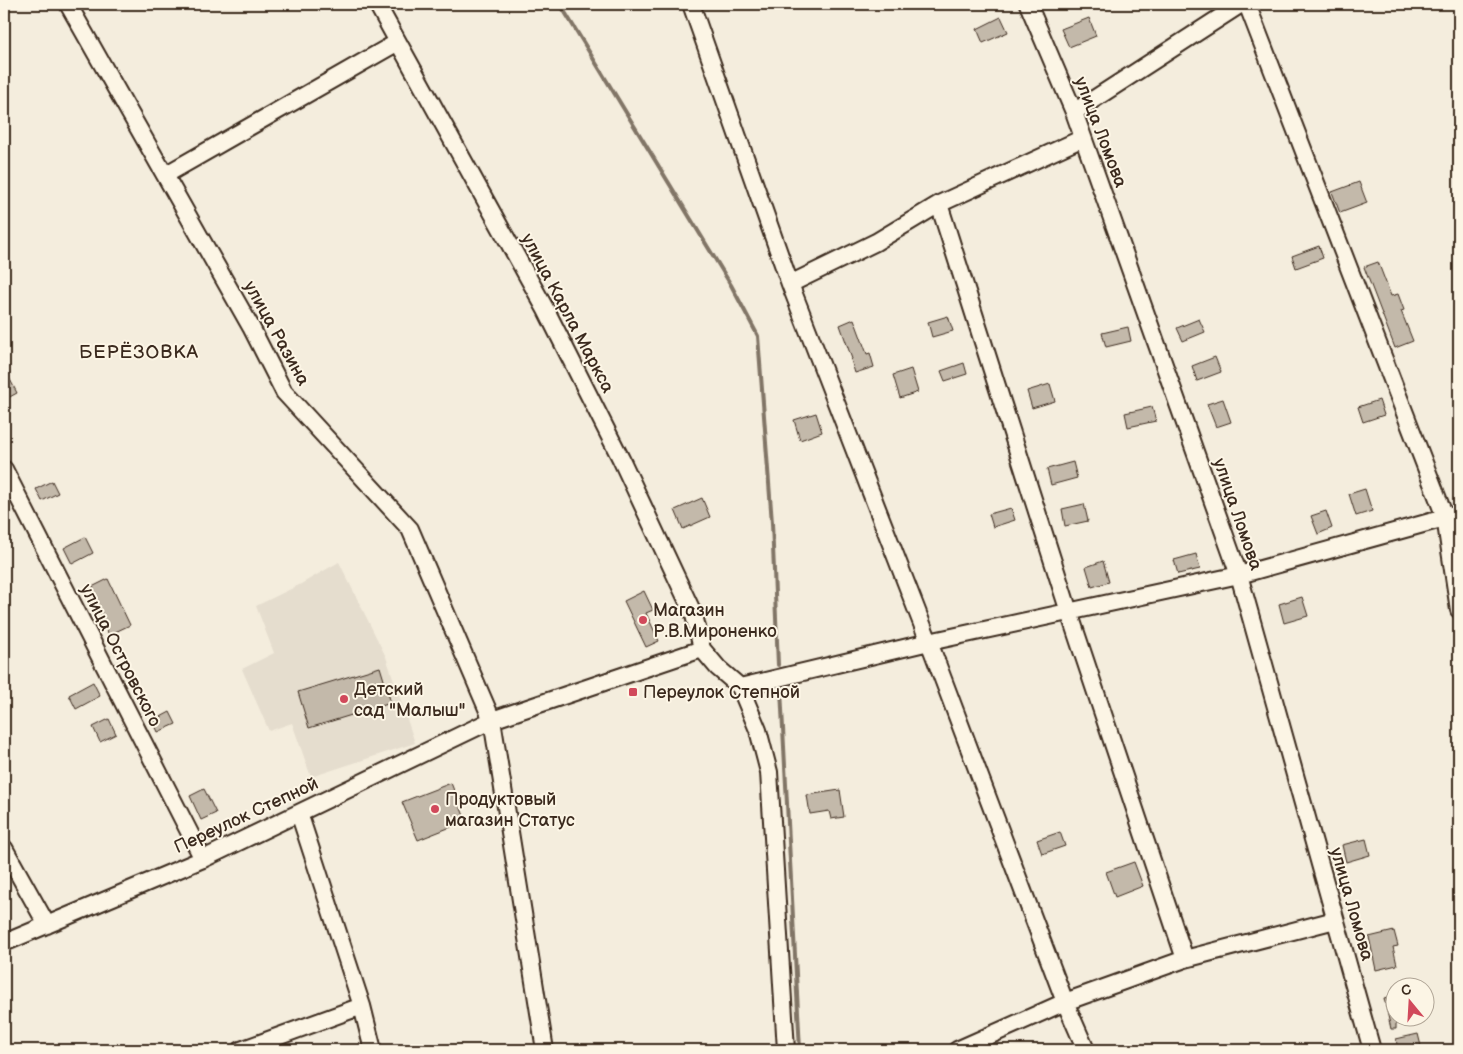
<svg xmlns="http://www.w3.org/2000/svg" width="1463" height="1054" font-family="'Balsamiq Sans',sans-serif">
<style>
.built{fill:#e5ddce}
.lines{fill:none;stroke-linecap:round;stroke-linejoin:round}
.stream{stroke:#817466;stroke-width:4}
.building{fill:#c3b9aa;stroke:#3b2a1e}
.street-casing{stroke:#3b2a1e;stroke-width:20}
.street{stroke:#fcf5e5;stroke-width:16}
.poi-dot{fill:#d1495b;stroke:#fcf5e5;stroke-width:2}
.labels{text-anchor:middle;stroke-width:4;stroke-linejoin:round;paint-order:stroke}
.street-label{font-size:18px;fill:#3b2a1e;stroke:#fcf5e5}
.poi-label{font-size:18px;fill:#3b2a1e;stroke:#fcf5e5;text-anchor:start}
.neighbourhood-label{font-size:19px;letter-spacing:1px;fill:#3b2a1e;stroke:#fcf5e5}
</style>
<rect width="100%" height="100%" fill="#f4eddd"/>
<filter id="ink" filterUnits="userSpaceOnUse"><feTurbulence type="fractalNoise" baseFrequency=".02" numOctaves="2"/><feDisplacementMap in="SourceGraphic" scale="10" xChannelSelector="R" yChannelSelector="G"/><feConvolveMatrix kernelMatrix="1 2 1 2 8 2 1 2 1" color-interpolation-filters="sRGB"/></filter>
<g filter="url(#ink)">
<!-- built -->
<path class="built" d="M339 562 386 657 415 743 311 777 292 723 269 731 242 669 274 653 256 606 301 584Z"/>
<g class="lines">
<!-- stream -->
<path class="stream" d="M560 4 731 285 758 336 772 523 778 665
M781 690 800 1050"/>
</g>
<!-- building -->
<path class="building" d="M1001 17 1008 32 983 43 977 29Z
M1089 18 1096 36 1069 47 1061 29Z
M1359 182 1367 203 1340 213 1332 192Z
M1319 246 1323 258 1296 268 1292 256Z
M1378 262 1391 296 1398 294 1404 310 1401 311 1413 341 1395 348 1364 267Z
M948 316 953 331 932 337 928 322Z
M854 319 867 354 870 353 874 367 855 373 851 360 852 359 840 325Z
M1199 319 1205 332 1183 341 1177 328Z
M1128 327 1131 341 1106 347 1102 333Z
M1215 357 1221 372 1197 381 1192 366Z
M964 363 967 374 945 381 941 371Z
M4 368 17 393 4 400Z
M911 369 918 392 900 398 893 375Z
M1050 384 1055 401 1032 408 1027 391Z
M1223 399 1231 422 1216 427 1207 404Z
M1379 400 1384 415 1363 422 1358 407Z
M1152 407 1156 421 1128 427 1125 413Z
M816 413 822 432 800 440 794 420Z
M1073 462 1077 478 1051 485 1047 469Z
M52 481 58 493 42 501 36 489Z
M1365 489 1372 511 1356 516 1349 494Z
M702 498 710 517 683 529 675 510Z
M1084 504 1088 521 1065 526 1062 509Z
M1011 508 1015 520 993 527 989 514Z
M1326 511 1332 528 1318 534 1311 516Z
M85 537 93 553 72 564 64 548Z
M1196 554 1200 569 1178 574 1174 560Z
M1103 561 1109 582 1092 587 1086 567Z
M108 579 130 625 109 635 103 621 104 620 88 589Z
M644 591 653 610 646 613 659 641 646 647 624 601Z
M1302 597 1308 616 1284 623 1279 604Z
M380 667 391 703 309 728 298 692Z
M93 682 100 696 76 709 69 695Z
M170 712 176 724 158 732 153 721Z
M109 719 116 734 100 742 93 727Z
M451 783 466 821 418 840 402 802Z
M204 789 216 813 201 820 190 796Z
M840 790 844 817 831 819 829 811 810 814 807 795Z
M1060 832 1065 846 1042 854 1037 840Z
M1366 839 1370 855 1346 862 1342 845Z
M1134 862 1143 886 1115 897 1106 872Z
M1394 931 1398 946 1393 947 1397 965 1376 970 1369 937Z
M1396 995V1029H1391L1384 998Z
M1418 1034 1422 1050H1398L1396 1039Z"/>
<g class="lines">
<!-- street casing -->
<g class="street-casing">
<path id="street" d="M68 4 251 327 284 392 410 529 492 720 545 1050
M377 4 546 310 621 459 694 615 702 649 718 668 740 687 758 730 769 772 786 1050
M691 4 790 284 929 642 1065 1002 1086 1050
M1028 4 1074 112 1239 575 1372 1050
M1247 4 1445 517 1459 610
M1074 112 1241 4
M165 175 398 42
M939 204 1069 612 1185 959
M790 284 876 242 939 204 1083 138
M4 469 203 859
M740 687 929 642 1239 575 1459 514
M299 813 362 1006 373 1050
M4 848 47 925
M4 943 203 859 492 720 702 649
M241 1050 362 1006
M957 1050 1065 1002 1185 959 1335 920"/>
</g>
<!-- street -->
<use href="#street" class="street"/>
</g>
</g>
<!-- markers -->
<g class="poi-dot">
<circle cx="643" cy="620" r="5"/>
<rect x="628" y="687" width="10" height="10" rx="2.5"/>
<circle cx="344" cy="699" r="5"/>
<circle cx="435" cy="809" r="5"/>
</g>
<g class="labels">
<!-- street labels -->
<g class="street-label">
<text transform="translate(1101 132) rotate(69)" y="6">улица Ломова</text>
<text transform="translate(568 313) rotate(62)" y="6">улица Карла Маркса</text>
<text transform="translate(277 333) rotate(61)" y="6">улица Разина</text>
<text transform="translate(1238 514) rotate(71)" y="6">улица Ломова</text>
<text transform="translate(121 655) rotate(63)" y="6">улица Островского</text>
<text transform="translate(246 815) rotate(-25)" y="6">Переулок Степной</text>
<text transform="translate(1352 904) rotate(74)" y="6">улица Ломова</text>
</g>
<!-- poi labels -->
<g class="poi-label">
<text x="653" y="616">Магазин<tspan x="653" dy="21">Р.В.Мироненко</tspan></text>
<text x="354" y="695">Детский<tspan x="354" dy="21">сад "Малыш"</tspan></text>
<text x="643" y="698">Переулок Степной</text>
<text x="445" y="805">Продуктовый<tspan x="445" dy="21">магазин Статус</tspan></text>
</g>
<!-- neighbourhood labels -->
<g class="neighbourhood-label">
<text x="139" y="358">БЕРЁЗОВКА</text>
</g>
</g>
<!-- margin -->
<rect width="1463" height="1054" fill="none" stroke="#fcf5e5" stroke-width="20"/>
<rect x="10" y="10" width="1443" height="1034" fill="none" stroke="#3b2a1e" stroke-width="2" filter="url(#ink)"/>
<!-- north arrow -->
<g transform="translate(1410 1002) rotate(342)"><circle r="24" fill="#fcf5e5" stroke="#afa495"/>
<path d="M0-4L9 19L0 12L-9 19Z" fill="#d1495b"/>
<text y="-8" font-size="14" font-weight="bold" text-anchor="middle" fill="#3b2a1e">С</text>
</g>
</svg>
